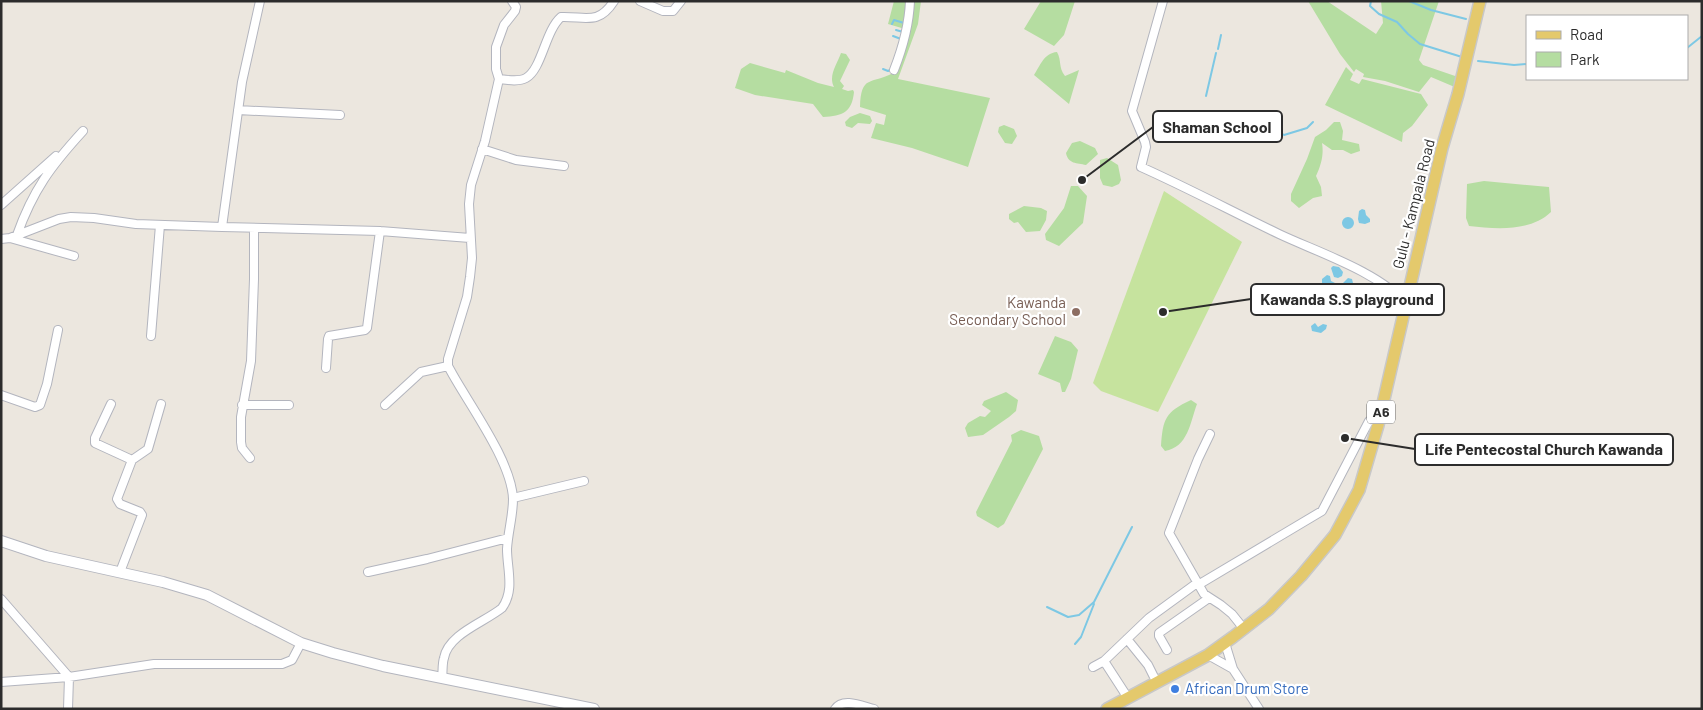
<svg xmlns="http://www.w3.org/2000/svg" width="1703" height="710" font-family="Barlow,sans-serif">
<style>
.green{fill:#b5dda1}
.pitch{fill:#c6e39e}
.water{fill:#7dc8e4}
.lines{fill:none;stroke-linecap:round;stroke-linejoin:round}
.stream{stroke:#7dc8e4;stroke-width:2}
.street-casing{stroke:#b3b5be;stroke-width:10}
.secondary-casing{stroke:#b3b5be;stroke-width:12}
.primary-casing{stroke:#c8c8c8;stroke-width:14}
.street{stroke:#fff;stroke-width:8}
.secondary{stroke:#fff;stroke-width:10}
.primary{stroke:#e4c96c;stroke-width:11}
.education-dot{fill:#8d6e63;stroke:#fff;stroke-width:2}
.shop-dot{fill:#3f7fe0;stroke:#fff;stroke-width:2}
.labels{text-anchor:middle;stroke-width:4.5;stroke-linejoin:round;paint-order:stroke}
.shield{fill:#fff;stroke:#6b6b6b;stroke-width:1}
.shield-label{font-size:14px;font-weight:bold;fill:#2c2c2c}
.street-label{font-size:15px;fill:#2c2c2c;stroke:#fff}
.education-label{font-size:15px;fill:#785e54;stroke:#fff;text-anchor:end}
.shop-label{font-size:15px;fill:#366cbe;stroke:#fff;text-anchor:start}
.leader{fill:none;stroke:#2c2c2c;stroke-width:2}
.callout-dot{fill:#2c2c2c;stroke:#fff;stroke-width:2}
.callout{fill:#fff;stroke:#2c2c2c;stroke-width:2}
.callout-label{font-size:16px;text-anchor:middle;font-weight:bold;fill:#2c2c2c}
</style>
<rect width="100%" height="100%" fill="#ece7df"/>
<!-- green -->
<path class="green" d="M894 1H908L905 29 888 24Z
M911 1H921L918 24 898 79 990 98 968 167 912 148 871 138 876 123 884 125 886 115 860 107C861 74 871 85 893 73Z
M1041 1H1075L1064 35 1054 46 1024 29Z
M1308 1H1327L1376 34 1383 23 1381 1H1439L1419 60 1423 65 1458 77 1457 88 1431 77 1419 92 1385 81 1363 77 1364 74 1356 69 1354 72 1340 54Z
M1057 52C1062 61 1058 67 1065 76L1079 70 1069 104 1034 75C1040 66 1044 53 1057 52Z
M841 53 846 54 850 60 840 81 844 86 842 89 848 91 853 90 854 92C852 112 843 116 823 117L813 104 755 95 735 88 741 69 750 63 785 73 786 70 818 83 834 87C828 76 837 64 841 53Z
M1346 67 1353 74 1350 80 1359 84 1362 79 1421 94 1428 105 1412 126 1403 133 1402 142 1325 105Z
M860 113 870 116 872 121 870 124 858 123 852 128 846 126 845 122 850 117Z
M1334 122H1340L1343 131 1342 140 1359 144 1360 151 1351 154 1343 150H1332L1322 143C1324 155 1321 165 1316 176L1321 187 1322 196 1313 198 1299 208 1291 201V194L1307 159 1315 137 1326 130Z
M1004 125 1014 129 1017 136 1012 144 1005 143 998 132 999 127Z
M1080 141 1095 148 1098 154 1086 165C1077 163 1068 164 1066 153L1072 143Z
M1107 158 1118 165 1121 180 1119 184 1112 187 1103 185 1100 178V160Z
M1484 181 1549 187 1551 212C1530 232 1496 229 1469 226L1466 218 1467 184Z
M1071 186H1078L1087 196 1083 223 1059 246 1046 240 1045 234 1064 208Z
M1024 206 1041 208 1047 211 1046 220 1040 231 1026 232 1018 222 1014 223 1009 219V214Z
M1055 336 1071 342 1078 350 1071 379 1065 392H1062L1060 383 1038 374Z
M1006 392 1018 400 1016 411 1009 417 983 435 968 437 965 428 968 423 980 416 985 417 991 411 982 405 984 401Z
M1191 400 1197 404C1190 423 1188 447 1165 451L1161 446C1163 419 1165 412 1191 400Z
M1021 430 1039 436 1043 449 1004 524 998 528 977 516 976 512 1012 441 1011 435Z"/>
<!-- pitch -->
<path class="pitch" d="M1164 191 1242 242 1158 412 1101 391 1093 383Z"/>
<!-- water -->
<path class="water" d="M1362 209 1365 210 1366 215 1370 219V222L1365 224 1359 223 1358 219 1359 211Z
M1342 223a6 6 0 1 1 12 0a6 6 0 1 1-12 0Z
M1333 266 1339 267 1343 272 1342 276 1338 278 1334 277 1331 268Z
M1327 275 1330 276 1331 281 1335 283V293H1332L1328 287 1322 284V279Z
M1348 278 1352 279 1353 283 1344 294 1341 293 1337 286 1342 284Z
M1315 323 1318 327 1323 324 1327 325 1326 329 1321 333 1312 331 1311 326Z"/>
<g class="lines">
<!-- stream -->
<path class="stream" d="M1371 1 1370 6 1379 14 1397 22 1408 34 1420 44 1462 57
M1409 1 1431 10 1466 19
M892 24 894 20 904 23
M896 30 903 32
M893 36 901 39V41
M1687 48 1702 36
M1218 49 1221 35
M1478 61 1514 65 1527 64
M883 69 888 71 892 69
M1206 96 1216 53
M1258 128 1274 130
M1279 132 1284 135 1307 128 1313 122
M1047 607 1068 617 1079 615 1094 602 1132 527
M1075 644 1081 637 1094 604"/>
<!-- street casing -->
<g class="street-casing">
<path id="street" d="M640 1 663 11H673L681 1
M1163 1 1132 111 1145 142 1146 147 1141 167C1188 188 1233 212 1279 234 1317 252 1379 272 1406 304
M894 70C903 47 909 26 910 1
M499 79C507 80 519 82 526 78 542 69 545 31 561 17 585 16 598 26 614 1
M238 110 340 115
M482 149 516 160 564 166
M1 205 56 156
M222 227 380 231 470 238
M17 235C33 190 51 166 83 131
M10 238 74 256
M1 239 10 238 59 219 71 217 94 218 136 224 222 227 242 82 260 1
M151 336 160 225
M326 368 328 339 329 336 365 330 367 328 380 231
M1 395 35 407 40 405 47 384 58 330
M111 404 95 438V443L132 460
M242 405H289
M385 405 421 372 448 366
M1210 434 1198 459 1169 533 1204 594 1221 605 1232 614 1244 629
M250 458 242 448 241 442V417L251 361 254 279V228
M513 498 584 481
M120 572 142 515 140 512 120 504 117 499 132 460 148 449 161 404
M368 572 427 559 508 538
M1198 585 1322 511 1369 421 1379 419
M1 599 69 677 68 709
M1127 639 1148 665 1157 683
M1225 643 1233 669 1259 709
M1167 650 1159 636V633L1209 598
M1208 655 1233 669
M1104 661 1128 698
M1093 667 1104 661 1149 618 1197 583
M442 678C443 671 442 664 444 658 448 634 485 622 502 608 515 590 507 569 507 549 508 532 513 516 513 499 512 463 471 407 453 375L448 366V359L467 297 470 277 472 258 469 204 471 185 485 141 499 79 496 69V47L504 25 515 11 516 7 512 1
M1 682 69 677 154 664H282L292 660 301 643
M835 709C843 697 862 706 874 709"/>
</g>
<!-- secondary casing -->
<g class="secondary-casing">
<path id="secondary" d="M1 541 46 556 163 582 207 595 301 643 333 653 383 666 594 709"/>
</g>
<!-- primary casing -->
<g class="primary-casing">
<path id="primary" d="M1107 709 1208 655 1233 637 1269 609 1301 576 1335 535 1359 490 1378 425 1442 148 1458 94 1480 1"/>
</g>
<!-- street -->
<use href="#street" class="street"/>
<!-- secondary -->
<use href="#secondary" class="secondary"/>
<!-- primary -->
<use href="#primary" class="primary"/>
</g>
<!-- markers -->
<circle class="education-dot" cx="1076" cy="312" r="5"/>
<circle class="shop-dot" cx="1175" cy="689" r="5"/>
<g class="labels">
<!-- shield labels -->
<rect class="shield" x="1367" y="400.5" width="28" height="23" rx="4"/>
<g class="shield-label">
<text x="1381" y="417">A6</text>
</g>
<!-- street labels -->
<g class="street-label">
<text transform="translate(1414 204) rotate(-76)" y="5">Gulu - Kampala Road</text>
</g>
<!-- education labels -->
<g class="education-label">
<text x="1066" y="308">Kawanda<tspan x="1066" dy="17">Secondary School</tspan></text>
</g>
<!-- shop labels -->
<g class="shop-label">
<text x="1185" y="694">African Drum Store</text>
</g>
</g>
<!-- callouts -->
<path class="leader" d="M1082 180L1153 127M1163 312L1251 299M1345 438L1415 449"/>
<g class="callout-dot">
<circle cx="1082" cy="180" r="5"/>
<circle cx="1163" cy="312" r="5"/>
<circle cx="1345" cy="438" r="5"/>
</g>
<g class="callout">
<rect x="1153" y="111" width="129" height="31" rx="5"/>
<rect x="1251" y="284" width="193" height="31" rx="5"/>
<rect x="1415" y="434" width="258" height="31" rx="5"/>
</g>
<g class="callout-label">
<text x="1217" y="133">Shaman School</text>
<text x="1347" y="305">Kawanda S.S playground</text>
<text x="1544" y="455">Life Pentecostal Church Kawanda</text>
</g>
<!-- border -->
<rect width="1703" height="710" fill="none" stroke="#2c2c2c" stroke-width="5"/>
<!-- legend -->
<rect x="1526" y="15" width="162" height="65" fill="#ffffff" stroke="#ababab"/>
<rect x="1536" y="31" width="25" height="8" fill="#e4c96c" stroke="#ababab"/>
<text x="1570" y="40" font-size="15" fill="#2c2c2c">Road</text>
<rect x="1536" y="52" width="25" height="15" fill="#b5dda1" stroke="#ababab"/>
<text x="1570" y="65" font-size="15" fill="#2c2c2c">Park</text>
</svg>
